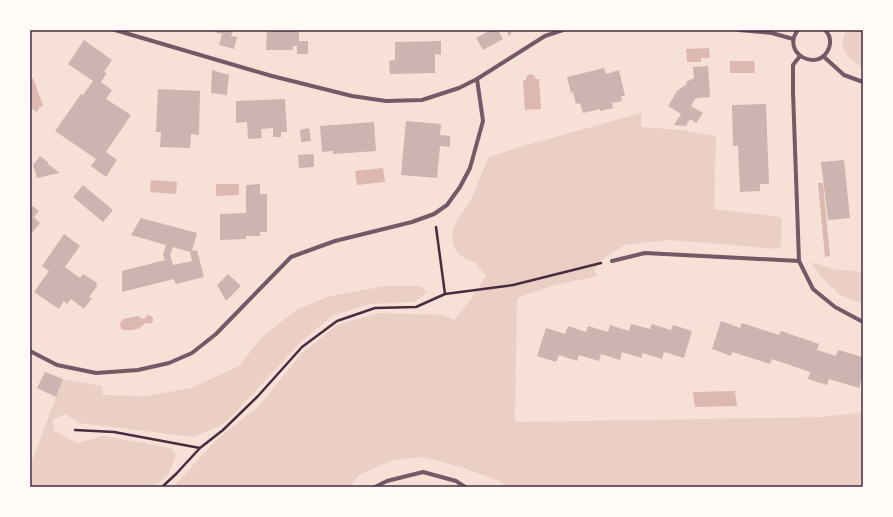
<svg xmlns="http://www.w3.org/2000/svg" width="893" height="517" font-family="Rubik,sans-serif">
<style>
.green{fill:#ebcfc5}
.water{fill:#dcb8b0}
.building{fill:#ccb4b1;fill-rule:evenodd}
.lines{fill:none;stroke-linecap:round;stroke-linejoin:round}
.path{stroke:#4a2c40;stroke-width:2.5}
.minor{stroke:#755966;stroke-width:4}
.neatline{fill:none;stroke:#4a2c40;stroke-width:1.5}
</style>
<rect width="100%" height="100%" fill="#f7e1d7"/>
<!-- green -->
<path class="green" d="M846 30H863V67C846 59 838 49 846 30Z
M641 113V127L682 130 716 136 714 209 780 217 782 220 781 246 778 249 669 240 642 243 625 245 601 260 594 271 598 276 555 285 517 298 515 422 821 417 863 412V487H506L502 482 464 468 423 457 393 460 359 475 349 487H173L217 439 258 407 302 353 337 325 378 313 444 315 454 320 469 302 486 276 475 262C460 259 449 248 453 231 456 219 466 208 472 197 478 184 483 170 489 157L530 144Z
M811 262 833 269 863 272V304L840 295 821 277Z
M385 286H421L427 292 415 302 370 304 332 316 302 341 232 416 220 426 193 437 79 423 65 414 52 420 54 431 77 443 104 436 171 448 176 456 167 477 152 487H30V466L63 379 102 386 103 395 147 396 191 388 239 366 262 337 296 310 330 296Z"/>
<!-- water -->
<path class="water" d="M709 48 710 58H701V62H687L686 49Z
M730 61H754L755 73H730Z
M529 74 534 75 536 79H539L541 109 525 110 523 80H526V77Z
M33 78 43 106 39 107V110L36 112 33 109 30 111V79Z
M383 168 385 182 357 185 355 171Z
M151 180 177 182 176 194 150 192Z
M818 183H823L830 256 825 257Z
M216 184H239V195L216 196Z
M148 315 151 316 153 318V321L150 324 145 323C141 330 128 332 121 329L120 323 123 319 138 316 144 319Z
M735 391 737 406 695 407 693 392Z"/>
<!-- building -->
<path class="building" d="M206 30H233L231 36 237 37 234 49 219 45 222 34Z
M267 30H299V41H308V54H297V46H293V50H266Z
M491 30H498L503 39 483 50 476 38Z
M506 30H516L511 33V35L509 36Z
M84 40 112 60 104 72 107 73 101 82 112 90 106 99 131 115 106 152 117 160 106 177 91 166 96 159 55 131 81 94 83 95 93 81 68 64Z
M441 41V55L435 54V73L390 74 389 61 395 60V42Z
M708 66 710 97 698 98 695 99 691 106 703 113 696 123 690 119 686 126 674 125 681 114 668 106 677 91 687 84 686 82 694 78 693 67Z
M604 68 606 74 619 70 625 96H621L622 101 612 103 613 108 600 111V109L583 113 580 103 576 104 573 92 571 93 567 77Z
M212 70 229 75 227 95 211 93Z
M158 89 200 91 199 135 191 134 190 148 160 147 161 132H156Z
M285 99 287 132H281V137H273V128L261 129 262 138 248 139 247 122 236 123V101Z
M766 104 769 184H760V191L740 192 738 146H733L732 105Z
M406 121 441 124 440 135 450 136V147L440 146 437 178 401 175Z
M374 122 376 151 333 154V151L322 152 320 126Z
M309 128 311 141 301 142 300 130Z
M314 154V167L299 168 298 155Z
M40 156 48 162V164L60 173 37 178 33 165Z
M844 160 850 218 828 220 821 162Z
M260 184V194H267V232H260V236H246V239L220 240V214L246 213V185Z
M83 185 113 210 103 222 73 197Z
M31 205 39 211 34 217 40 223 30 235Z
M141 218 197 233 192 251 197 250 204 277 176 284 174 279 122 292V271L165 260 163 254 166 245 131 235ZM173 247 190 252 192 261 173 265 170 255Z
M64 234 80 246 65 267 80 278 83 274 96 282 97 286 89 297 92 298 84 309 71 299 67 304 64 301 59 309 34 292 49 271 42 266Z
M228 274 241 286 226 301 217 285Z
M721 321 740 328 742 323 779 335 781 331 819 344 817 350 836 356 838 350 863 357V373L859 388 829 379 827 385 808 379 810 372 772 359 770 364 732 352 731 356 712 349Z
M631 324 650 329 652 324 671 330 673 325 692 331 684 358 664 352 662 359 643 353 641 358 622 352 620 360 601 354 599 361 579 355 577 361 559 355 556 362 537 356 546 328 565 334 568 326 586 332 588 326 608 332 610 325 629 331Z
M45 372 63 379 56 397 37 388Z"/>
<g class="lines">
<!-- path -->
<path class="path" d="M436 227 445 294
M75 430 114 432 200 448
M162 487 176 474 200 448 223 430 258 396 302 347 337 321 375 308 416 307 445 294 513 285 601 263"/>
<!-- minor -->
<path class="minor" d="M115 30 272 76 352 96 386 101 422 100 459 88 477 79 545 36 563 30
M739 30 772 33 793 39
M798 30C780 53 819 74 829 48 831 42 830 35 825 30
M800 56 793 65V92L799 261 813 289 835 307 863 322
M823 56 844 75 863 82
M612 261 645 253 799 261
M30 351 57 365 96 373 138 370 169 363 192 353 216 334 291 257 335 241 412 222 434 214 447 205 460 187 470 168 483 121 477 79
M375 487 387 481 423 472 456 481 465 487"/>
</g>
<!-- border -->
<rect width="893" height="517" fill="none" stroke="#fffaf5" stroke-width="62"/>
<rect x="31" y="31" width="831" height="455" class="neatline"/>
</svg>
